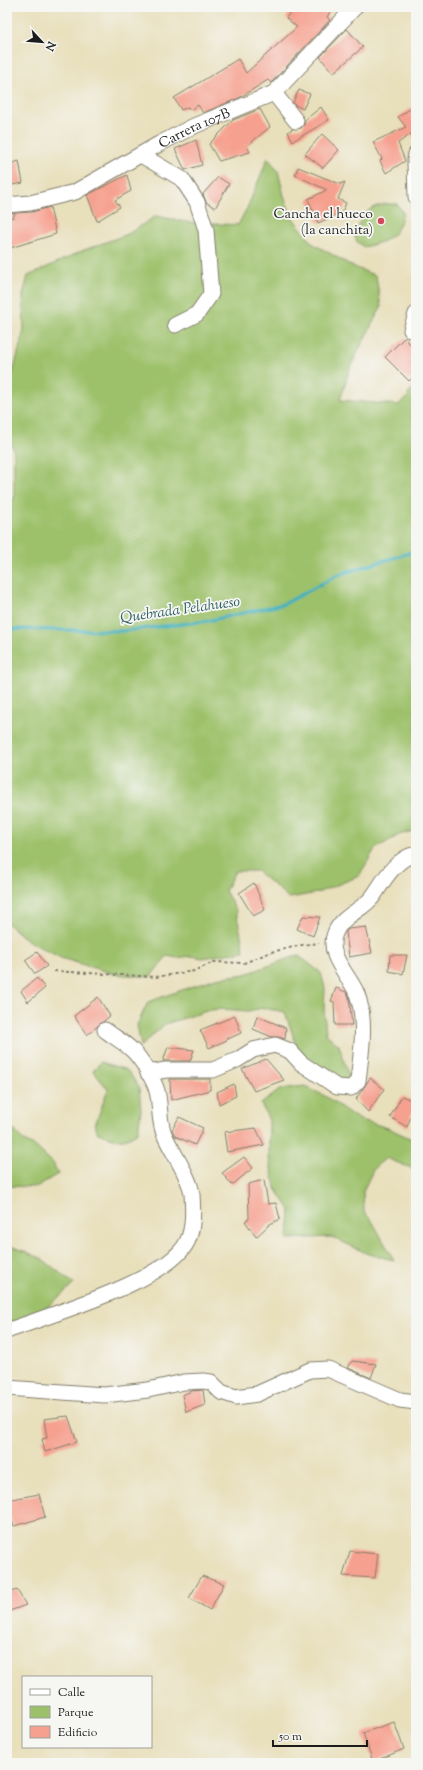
<svg xmlns="http://www.w3.org/2000/svg" width="423" height="1770" font-family="'Sorts Mill Goudy',serif">
<style>
.green{fill:#9dc16b;stroke:#5c6e44}
.lines{fill:none;stroke-linecap:round;stroke-linejoin:round}
.stream{stroke:#42b1be;stroke-width:3.5}
.building{fill:#f6a08f}
.minor-casing{stroke:#827e6c;stroke-width:17}
.path{stroke:#827e6c;stroke-width:2;stroke-dasharray:3 3;stroke-linecap:butt}
.minor{stroke:#fff;stroke-width:15}
.poi-dot{fill:#d1495b;stroke:#f6f6f2;stroke-width:1.5}
.labels{text-anchor:middle;stroke-width:3.5;stroke-linejoin:round;paint-order:stroke}
.street-label{font-size:14px;fill:#1c1c1c;stroke:#f6f6f2}
.poi-label{font-size:14px;fill:#1c1c1c;stroke:#f6f6f2;text-anchor:end}
.water-label{font-size:15px;font-style:italic;fill:#2d5f65;stroke:#f6f6f2}
</style>
<rect width="100%" height="100%" fill="#f6f6f2"/>
<filter id="ink" filterUnits="userSpaceOnUse"><feTurbulence type="fractalNoise" baseFrequency=".025" numOctaves="2"/><feDisplacementMap in="SourceGraphic" scale="8" xChannelSelector="R" yChannelSelector="G"/><feConvolveMatrix kernelMatrix="1 2 1 2 8 2 1 2 1" color-interpolation-filters="sRGB"/></filter>
<filter id="wash" filterUnits="userSpaceOnUse"><feTurbulence type="fractalNoise" baseFrequency=".012" numOctaves="4" result="noise"/><feDisplacementMap in="SourceGraphic" scale="16" xChannelSelector="R" yChannelSelector="G"/><feGaussianBlur stdDeviation="0.9" result="paint"/><feColorMatrix in="noise" values="0 0 0 0 0 0 0 0 0 0 0 0 0 0 0 0 0 1.4 0 .05"/><feComposite in="paint" operator="in"/></filter>
<g filter="url(#wash)">
<rect width="100%" height="100%" fill="#e8dfbb"/>
<!-- green -->
<path class="green" d="M268 158 278 171 284 196 292 217 312 243 352 266 376 276 381 307 351 365 340 400 398 405 409 396 408 394 416 385V830L399 835 375 849 359 876 317 893 289 898 257 871H235L225 891 236 910 244 951 203 958 190 956 177 958 167 956 150 977 114 974 61 958 30 942 7 923V505L14 500V453L7 427V396L24 330 23 295 28 276 84 250 128 234 156 216 186 222 238 225 247 208Z
M386 204H397L403 212C398 237 388 241 364 247L357 242 354 234C362 217 366 207 386 204Z
M298 955 321 973 325 988 324 1009 326 1034 339 1045 349 1077 345 1084 328 1079 298 1050 285 1012 263 1008 248 1011 222 1009 210 1010 165 1024 141 1046 137 1025 148 1002 216 978 246 974Z
M101 1062 127 1070 139 1087 141 1111 138 1132C120 1144 117 1139 98 1133L95 1125 108 1089 93 1071Z
M304 1086 325 1096 358 1119 388 1128 416 1141V1170L386 1158 374 1168 363 1191 364 1212 372 1221 394 1260 368 1254 332 1237 288 1239 290 1210 275 1187 269 1158V1120L261 1104 281 1089Z
M7 1125 11 1127 24 1141 36 1147 53 1163 58 1174 36 1187 7 1186Z
M7 1244 41 1258 74 1284 37 1316 7 1327Z"/>
<g class="lines">
<!-- stream -->
<path class="stream" d="M7 629 123 631 207 621 284 604 340 574 416 551"/>
</g>
<g id="blocks">
<!-- building -->
<path class="building" d="M294 7H333L327 17 330 20 271 83 268 80 239 98 203 113 198 105 190 110 188 107 181 110 174 98 238 59 246 73 297 27 286 18Z
M347 29 363 47 333 73 320 57Z
M299 90 310 94 303 109 295 105 293 102Z
M416 105V140L411 134 398 143 405 161 386 173 380 161 382 159 373 142 406 127 398 117Z
M321 107 329 120 293 141 288 132 292 129 301 128 304 125 305 120Z
M260 109 270 127 247 146 250 152 219 161 209 144 233 120Z
M322 134 339 150 323 168 305 154Z
M196 140 202 165 185 170 175 149Z
M19 161 23 183 7 186V165Z
M298 167 340 184 345 182 338 199 346 203 340 216 336 215 318 223 308 199 327 190 295 175Z
M127 175 131 191 115 200 120 207 97 221 87 195Z
M218 177 229 184 215 208 206 202 203 194Z
M50 207 56 234 7 249V218L14 217V213L32 212Z
M404 338 416 350V374L409 381 385 357Z
M254 883 265 910 253 916 239 893Z
M303 916 320 917 313 936 297 929Z
M366 927 372 953 349 957 346 932 348 929Z
M37 952 47 966 35 974 25 960Z
M390 955H407L403 974 389 971Z
M37 978 45 988 28 1002 21 991Z
M336 988 346 992 349 997 352 1025H335L334 1002 331 1001Z
M98 997 110 1016 87 1035 74 1016Z
M235 1016 241 1033 228 1039 227 1037V1040L209 1048 200 1030Z
M257 1016 286 1028 285 1039 278 1037H272L253 1029Z
M168 1047 194 1050 190 1061H163Z
M266 1059 284 1080 254 1091 242 1069Z
M370 1078 384 1089 368 1112 356 1099Z
M170 1079H210V1090L171 1100Z
M234 1084 236 1096 219 1104 217 1092Z
M402 1096 416 1102 407 1127 390 1117Z
M179 1117 203 1128 195 1145 175 1136 172 1130Z
M256 1128 264 1145 227 1152 224 1132Z
M244 1157 253 1168 232 1185 222 1173Z
M264 1180 268 1204 276 1203 280 1219 270 1224 256 1237 245 1221 249 1219 248 1184Z
M352 1361 376 1364 371 1378 348 1368Z
M203 1390 205 1405 186 1412 182 1395 192 1391Z
M68 1416 77 1442 45 1452 42 1439 47 1438 44 1419Z
M39 1494 45 1517 14 1526 7 1508V1500Z
M350 1551 378 1554 375 1578 343 1576Z
M202 1576 224 1584 210 1610 189 1598Z
M17 1590 26 1605 7 1612V1593Z
M394 1722 404 1749 373 1762 363 1733Z"/>
</g>
</g>
<g filter="url(#ink)">
<use href="#blocks" fill-opacity="0" stroke="#827e6c" stroke-width="1"/>
<g class="lines">
<!-- minor casing -->
<g class="minor-casing">
<g id="minor">
<path d="M274 93 296 121"/>
<path d="M416 154 415 160 416 197"/>
<path d="M141 155 182 179 197 202 206 230 211 294 197 314 175 325"/>
<path id="s1" d="M7 205 30 203 75 192 159 144 194 126 274 93 355 7"/>
<path d="M411 330 416 314"/>
<path d="M148 1073 166 1070H213L237 1060 253 1050 275 1045 290 1051 301 1063 337 1087 351 1088 358 1081C361 1054 367 1021 357 994 349 974 326 956 335 933 342 915 364 910 374 895 384 880 396 858 416 854"/>
<path d="M7 1331C48 1315 168 1281 187 1242 194 1228 193 1209 192 1194 190 1177 172 1152 165 1136 158 1122 161 1106 157 1091 154 1080 141 1058 132 1050 124 1042 114 1037 105 1030"/>
<path d="M7 1388 104 1395 148 1390 184 1382 203 1381 211 1382 221 1392 236 1397 257 1394 310 1370 328 1369 400 1400 416 1402"/>
</g>
</g>
<!-- path -->
<path class="path" d="M54 971 156 977 194 971 214 962 244 963 271 952 302 945 319 943"/>
<!-- minor -->
<use href="#minor" class="minor"/>
</g>
</g>
<!-- markers -->
<circle class="poi-dot" cx="381" cy="221" r="4"/>
<g class="labels">
<!-- street labels -->
<g class="street-label">
<text dy="5" stroke="none"><textPath href="#s1" startOffset="205">Carrera 107B</textPath></text>
</g>
<!-- poi labels -->
<g class="poi-label">
<text x="373" y="218">Cancha el hueco<tspan x="373" dy="16">(la canchita)</tspan></text>
</g>
<!-- water labels -->
<g class="water-label">
<text transform="translate(180 609) rotate(-8)" y="5">Quebrada Pelahueso</text>
</g>
</g>
<!-- margin -->
<rect width="423" height="1770" fill="none" stroke="#f6f6f2" stroke-width="24"/>
<!-- legend -->
<rect x="22" y="1676" width="130" height="72" fill="#f6f6f2" stroke="#9f9f9c"/>
<rect x="30" y="1689" width="20" height="6" fill="#ffffff" stroke="#9f9f9c"/>
<text x="58" y="1696" font-size="12" fill="#1c1c1c">Calle</text>
<rect x="30" y="1706" width="20" height="12" fill="#9dc16b" stroke="#9f9f9c"/>
<text x="58" y="1716" font-size="12" fill="#1c1c1c">Parque</text>
<rect x="30" y="1726" width="20" height="12" fill="#f6a08f" stroke="#9f9f9c"/>
<text x="58" y="1736" font-size="12" fill="#1c1c1c">Edificio</text>
<!-- north arrow -->
<g transform="translate(42 42) rotate(116)" stroke="#f6f6f2" stroke-width="3" paint-order="stroke">
<path d="M0-3L7 15L0 10L-7 15Z" fill="#1c1c1c"/>
<text y="-6" font-size="11" font-weight="bold" text-anchor="middle" fill="#1c1c1c">N</text>
</g>
<!-- scale -->
<path d="M273 1740v6h94v-6" fill="none" stroke="#1c1c1c" stroke-width="2"/>
<text x="279" y="1740" font-size="12" fill="#1c1c1c" stroke="#f6f6f2" stroke-width="3" paint-order="stroke">50 m</text>
</svg>
